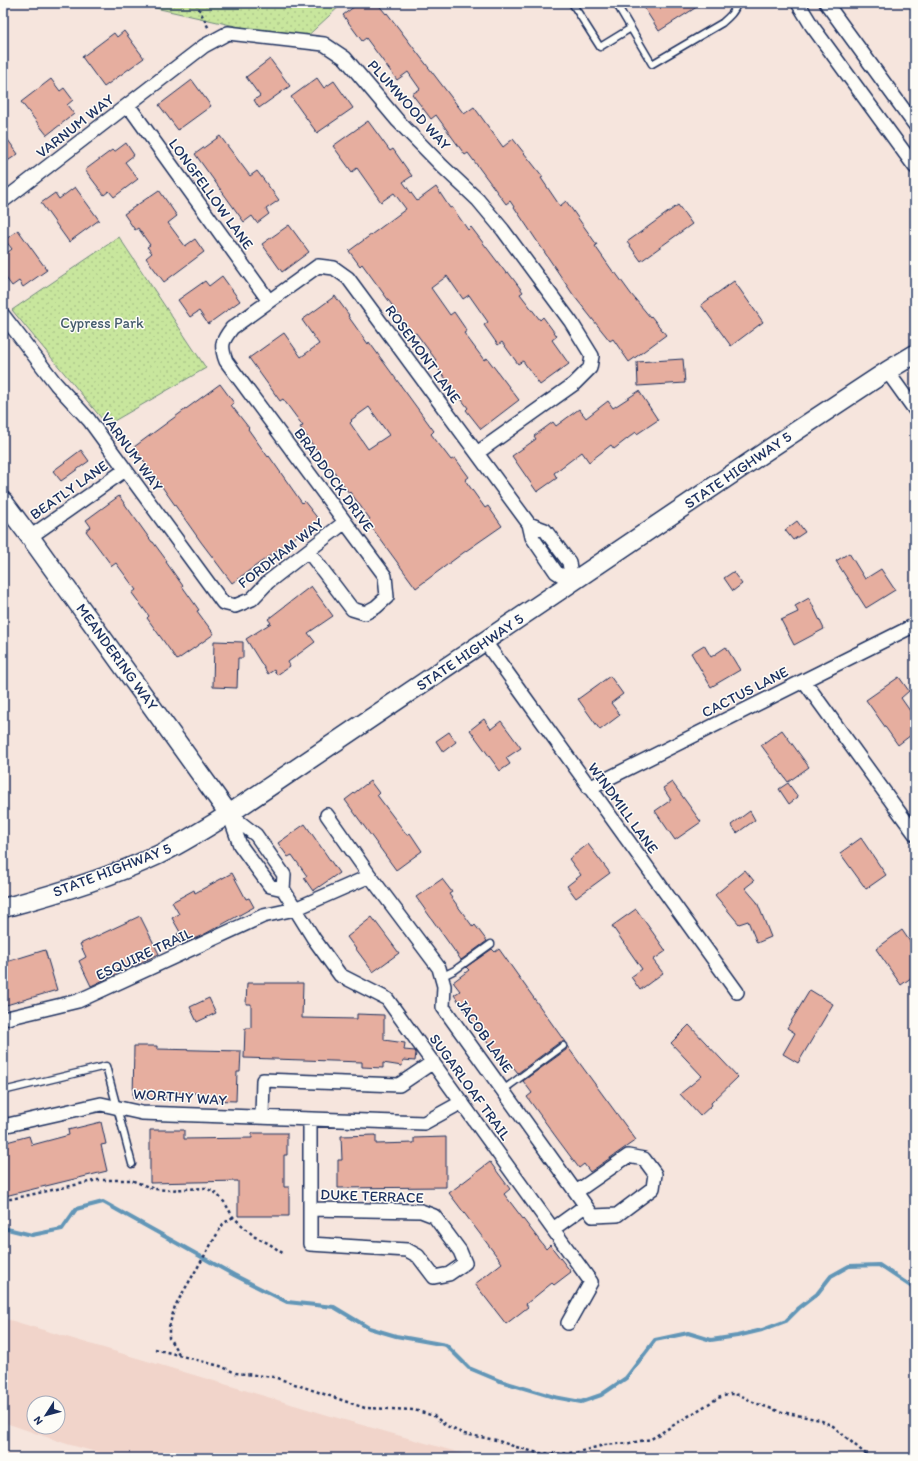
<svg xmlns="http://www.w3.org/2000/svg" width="918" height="1461" font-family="Itim,sans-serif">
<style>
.built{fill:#f1d4ca;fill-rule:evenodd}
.park{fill:url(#park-dots);stroke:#728a7e}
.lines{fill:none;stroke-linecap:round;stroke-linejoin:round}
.stream{stroke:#6296b7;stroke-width:4}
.building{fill:#e6ae9f;stroke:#1b2f5e;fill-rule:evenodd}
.lane-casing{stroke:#1b2f5e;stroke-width:9}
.street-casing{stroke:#1b2f5e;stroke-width:16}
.secondary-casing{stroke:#1b2f5e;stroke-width:21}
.path{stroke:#1b2f5e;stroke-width:2.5;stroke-dasharray:3 3;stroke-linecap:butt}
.lane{stroke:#fdfcf7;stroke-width:6}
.street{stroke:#fdfcf7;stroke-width:13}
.secondary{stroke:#fdfcf7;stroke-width:18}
.labels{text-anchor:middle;stroke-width:3;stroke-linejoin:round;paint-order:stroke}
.street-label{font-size:15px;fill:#1b2f5e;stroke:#fdfcf7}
.park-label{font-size:15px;fill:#465d6e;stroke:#fdfcf7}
</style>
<defs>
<pattern id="park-dots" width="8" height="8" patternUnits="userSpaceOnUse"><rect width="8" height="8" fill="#c8e69d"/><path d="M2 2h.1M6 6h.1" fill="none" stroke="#abc68a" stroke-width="1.8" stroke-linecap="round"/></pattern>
</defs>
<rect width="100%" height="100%" fill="#f6e5dd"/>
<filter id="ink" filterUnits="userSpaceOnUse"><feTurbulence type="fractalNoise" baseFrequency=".025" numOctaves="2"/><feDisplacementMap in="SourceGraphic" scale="8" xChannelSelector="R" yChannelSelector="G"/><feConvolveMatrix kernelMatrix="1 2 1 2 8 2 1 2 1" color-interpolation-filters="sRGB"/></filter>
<g filter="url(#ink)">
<!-- built -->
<path class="built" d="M3 1318 341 1419 478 1458H118L67 1444 3 1422ZM34 1403H58V1427H34Z"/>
<!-- park -->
<path class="park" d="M133 3H343L302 41Z
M119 237 206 368 107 425 12 310Z"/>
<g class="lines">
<!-- stream -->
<path class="stream" d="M3 1228 32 1235 62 1229 76 1209 103 1202 234 1275 287 1302 334 1307 369 1328 396 1336 446 1345 469 1368 500 1381 554 1397 581 1402 601 1395 626 1378 655 1340 688 1333 711 1340 737 1336 762 1330 786 1321 799 1308 817 1294 831 1276 849 1266 879 1265 915 1289"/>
</g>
<!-- building -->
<path class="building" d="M359 3H377L386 14 387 13 464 114 474 107 503 147 513 139 543 177 541 178 560 206 566 201 597 245 595 246 614 273 615 272 631 294 650 317 651 316 666 335 629 362 613 339 610 341 574 296 510 201 506 204 468 153 465 155 436 115 431 119 412 94 420 89 408 72 397 80 366 38 362 41 343 15Z
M641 3H703L659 31Z
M124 31 144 58 104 87 82 57 114 33 117 37Z
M270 59 290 86 259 108 254 100 260 96 246 77Z
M317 78 324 88 334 81 353 108 317 133 291 97Z
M51 79 60 91 64 88 73 100 67 105 74 114 47 135 21 102Z
M192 80 211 106 178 130 159 105Z
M368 121 390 151 393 149 412 176 403 182 417 201 436 187 450 208 452 207 468 230 471 227 506 273 508 272 523 292 520 294 540 320 543 317 557 336 552 340 569 364 540 385 523 361 518 364 502 342 498 345 484 325 488 322 469 295 463 299 447 276 431 288 450 315 454 312 467 331 464 333 484 360 487 358 519 400 481 429 466 410 468 408 433 362 436 360 416 333 413 334 362 264 360 266 349 251 406 209 394 193 381 202 357 168 352 172 333 146Z
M3 133 18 154 3 164Z
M220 136 250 176 257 171 279 200 266 209 269 214 257 223 252 216 244 222 195 154Z
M126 143 134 155 125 162 138 179 114 197 109 191 104 195 85 170 112 150 114 152Z
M75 187 99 220 69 242 41 203 55 193 59 199Z
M159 190 177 216 168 223 185 246 195 239 204 252 164 282 146 258 152 253 147 247 150 245 138 228 135 230 124 214Z
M678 205 692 224 641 261 627 242Z
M289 225 309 252 282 272 262 244Z
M18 230 47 270 23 287 19 281 12 286 3 274V256L12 249 5 240Z
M222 276 240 301 208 324 199 311 190 317 178 300 205 281 209 286Z
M734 281 763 322 731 346 701 305Z
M335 296 349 315 348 316 368 344 369 342 434 431 431 434 451 460 455 458 469 477 465 480 485 508 488 506 502 526 463 553 416 588 367 521 370 519 350 492 349 493 333 470 330 472 321 459 322 458 300 427 303 426 283 399 280 401 249 358 284 333 301 357 319 344 302 320ZM369 407 389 435 368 449 350 423 352 421 351 420Z
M683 359 685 383 638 386 637 362Z
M220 384 234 403 231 405 249 428 248 429 268 457 269 456 302 503 304 501 319 520 232 583 201 542 134 447Z
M639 391 658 420 637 434 636 432 614 449 611 445 589 462 582 452 554 473 557 478 537 492 512 456 536 439 534 436 553 422 556 426 579 409 586 418 608 401 613 408Z
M81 450 89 461 61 481 53 471Z
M119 496 152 542H153L167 561 166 562 183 586H182L199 610 197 611 214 634 177 660 147 618 149 616 132 593 136 590 116 563 112 566 86 531 91 527 86 520Z
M797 521 805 532 793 540 785 530Z
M849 553 865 579 881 569 895 590 866 608 836 561Z
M733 572 742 584 733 591 724 578Z
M311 586 333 616 308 633 315 642 288 662 290 666 277 675 274 670 268 674 246 639 271 623 268 619Z
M809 598 824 629 794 645 781 620 798 612 795 606Z
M214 641 243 642V658H238L237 688 213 687Z
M704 645 711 657 726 647 740 670 711 687 691 653Z
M610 676 623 694 611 703 620 715 600 730 578 699Z
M899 677 909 691 901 698 915 718V732L898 745 866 700Z
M484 719 491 729 501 721 521 748 506 758 510 764 500 771 470 730Z
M782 730 809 767 788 782 761 745Z
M449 732 456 742 443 752 436 741Z
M370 781 379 793 377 795 407 835 410 833 422 851 396 870 345 800Z
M672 782 701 822 675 840 655 811 671 800 663 788Z
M788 783 798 797 789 804 779 789Z
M750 811 755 820 737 833 731 825Z
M305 824 339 873 313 891 304 878 307 876 292 855 288 857 278 843Z
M861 838 886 875 866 889 840 853Z
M588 844 610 873 576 898 567 886 581 875 569 859Z
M745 870 754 881 745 888 757 902 771 937 757 943 748 921 739 924 715 895Z
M232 873 246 899 249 898 254 907 203 935 182 944 177 934 180 932 172 918 179 914 172 902 194 890 195 893Z
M442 879 452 892 449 894 473 927 475 925 487 941 461 960 416 897Z
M636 909 666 951 653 960 663 973 640 990 631 977 642 969 612 926Z
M140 916 159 954 91 986 79 961 86 957 80 944Z
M372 917 399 953 373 972 347 937Z
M902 930 915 949V975L901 985 876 949Z
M492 949 495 952 499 949 565 1042H560L518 1073 509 1062 504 1066 454 995 460 991 453 982 469 970 466 967Z
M45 950 57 990 3 1006V963Z
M247 983H303L302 1018 357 1019V1014L384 1015V1040L405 1043 404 1050 415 1051 416 1053 415 1061 403 1060 402 1066 383 1063V1068L362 1067V1062L244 1058 245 1028H251V1004H246Z
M810 990 833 1004 798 1063 783 1054 795 1033 787 1028Z
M209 998 216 1013 197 1022 190 1007Z
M689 1025 738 1077 711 1103 712 1105 700 1116 680 1094 702 1076 671 1043Z
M134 1046H157V1049L241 1051 240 1072H237L236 1101 203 1100V1093H165V1099H133Z
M567 1046 636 1140 590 1172 584 1164 579 1168 556 1137 527 1097 532 1093 523 1081 566 1050Z
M101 1122 106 1144 101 1145 107 1171 5 1196 3 1189V1143L29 1136 32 1145 69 1135 68 1130Z
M150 1130H184V1139L252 1138V1133H287V1155H284V1187H289V1216H238V1181L150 1183Z
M376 1135V1144L414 1143V1138L446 1137V1187L338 1188V1160H342L341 1136Z
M490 1162 510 1189 504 1194 546 1249 550 1245 571 1272 554 1285 552 1283 526 1304 528 1307 506 1324 475 1284 502 1263 449 1193Z"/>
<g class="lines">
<!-- lane casing -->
<g class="lane-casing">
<path id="lane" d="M572 3 600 47 631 28
M616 3 652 64 722 23C729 17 735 12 737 3
M441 977 455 970 491 944
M503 1090 563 1046
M3 1091 106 1066 132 1164"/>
</g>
<!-- street casing -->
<g class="street-casing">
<path id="street" d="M798 3 812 26 915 167
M826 3 915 125
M128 105 269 301
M3 201 204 46 228 33 324 44 345 58 398 121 442 166 478 200 503 230 571 322 592 356 590 368 574 384 477 453
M3 315 56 384 89 420 223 603 235 606 252 599 268 582 345 522
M887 371 915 410
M529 524 545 530 569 562 572 582
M30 537 125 470
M308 551 352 609 365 613 376 607 387 597 385 576 226 361C220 345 222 341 232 328L318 266 334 268 348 278 529 524 532 537 556 572 572 582
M485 642 737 992
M804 681 915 834
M589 788 915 625
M229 814 256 835 284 875 283 889 314 939 340 975 387 999 591 1282 568 1323
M229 814 240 845 270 886 283 889
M327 815 370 876 439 968 444 986 443 1007 593 1216 617 1215 653 1188 655 1174 644 1159 628 1156 576 1192
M3 1019 78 1001 263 916 295 909 370 876
M262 1117 263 1080 399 1085 433 1062
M310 1119V1244L407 1250 418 1256 434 1277 449 1274 465 1263 460 1251 434 1216 421 1211 310 1209
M3 1126 101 1104 142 1113 424 1123 462 1102
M553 1229 585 1206"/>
</g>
<!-- secondary casing -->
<g class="secondary-casing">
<path id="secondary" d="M3 501 30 537 229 814
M3 908C56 894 109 878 158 855 183 843 206 828 229 814L775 445 887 371 915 354"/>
</g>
<!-- path -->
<path class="path" d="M196 3 209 29
M3 1199H11L98 1180H131L154 1189 166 1190 205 1188 216 1193 225 1203 233 1217 255 1237 268 1243 284 1254
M155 1349 220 1366 236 1373 274 1377 365 1408 414 1410 434 1416 447 1426 464 1434 496 1440 516 1447 538 1453 558 1454 578 1452 604 1445 630 1443 651 1439 718 1398 730 1394 740 1395 755 1403 778 1411 820 1420 833 1426 870 1458
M179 1354 169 1338V1327L175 1306 223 1224 233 1217"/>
<!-- lane -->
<use href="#lane" class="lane"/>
<!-- street -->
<use href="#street" class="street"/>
<!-- secondary -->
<use href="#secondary" class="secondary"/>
</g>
</g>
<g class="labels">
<!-- street labels -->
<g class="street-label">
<text transform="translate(409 105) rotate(48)" y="5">PLUMWOOD WAY</text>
<text transform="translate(75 126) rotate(-38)" y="5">VARNUM WAY</text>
<text transform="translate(211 194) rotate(54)" y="5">LONGFELLOW LANE</text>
<text transform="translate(423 354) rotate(54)" y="5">ROSEMONT LANE</text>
<text transform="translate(132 452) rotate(54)" y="5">VARNUM WAY</text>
<text transform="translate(738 470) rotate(-34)" y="5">STATE HIGHWAY 5</text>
<text transform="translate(334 480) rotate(54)" y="5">BRADDOCK DRIVE</text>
<text transform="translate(69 490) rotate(-35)" y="5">BEATLY LANE</text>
<text transform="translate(281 553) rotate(-38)" y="5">FORDHAM WAY</text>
<text transform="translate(470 652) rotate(-34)" y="5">STATE HIGHWAY 5</text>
<text transform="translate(117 657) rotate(54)" y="5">MEANDERING WAY</text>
<text transform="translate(745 692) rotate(-27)" y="5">CACTUS LANE</text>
<text transform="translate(623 808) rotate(54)" y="5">WINDMILL LANE</text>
<text transform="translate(112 870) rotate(-21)" y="5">STATE HIGHWAY 5</text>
<text transform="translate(144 954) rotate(-25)" y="5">ESQUIRE TRAIL</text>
<text transform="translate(485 1036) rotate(55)" y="5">JACOB LANE</text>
<text transform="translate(470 1087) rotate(54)" y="5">SUGARLOAF TRAIL</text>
<text transform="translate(180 1097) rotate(4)" y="5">WORTHY WAY</text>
<text transform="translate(372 1196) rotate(2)" y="5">DUKE TERRACE</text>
</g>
<!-- park labels -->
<g class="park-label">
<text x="102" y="328">Cypress Park</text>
</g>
</g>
<!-- margin -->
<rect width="918" height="1461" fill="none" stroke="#fdfcf7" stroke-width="16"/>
<rect x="8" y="8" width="902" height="1445" fill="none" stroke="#1b2f5e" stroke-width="1.5" filter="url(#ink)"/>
<!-- north arrow -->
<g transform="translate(46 1415) rotate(234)"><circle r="19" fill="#fdfcf7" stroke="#a3aaba"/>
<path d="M0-3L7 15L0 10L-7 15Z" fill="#1b2f5e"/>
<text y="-6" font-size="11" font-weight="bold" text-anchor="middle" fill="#1b2f5e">N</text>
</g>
</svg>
